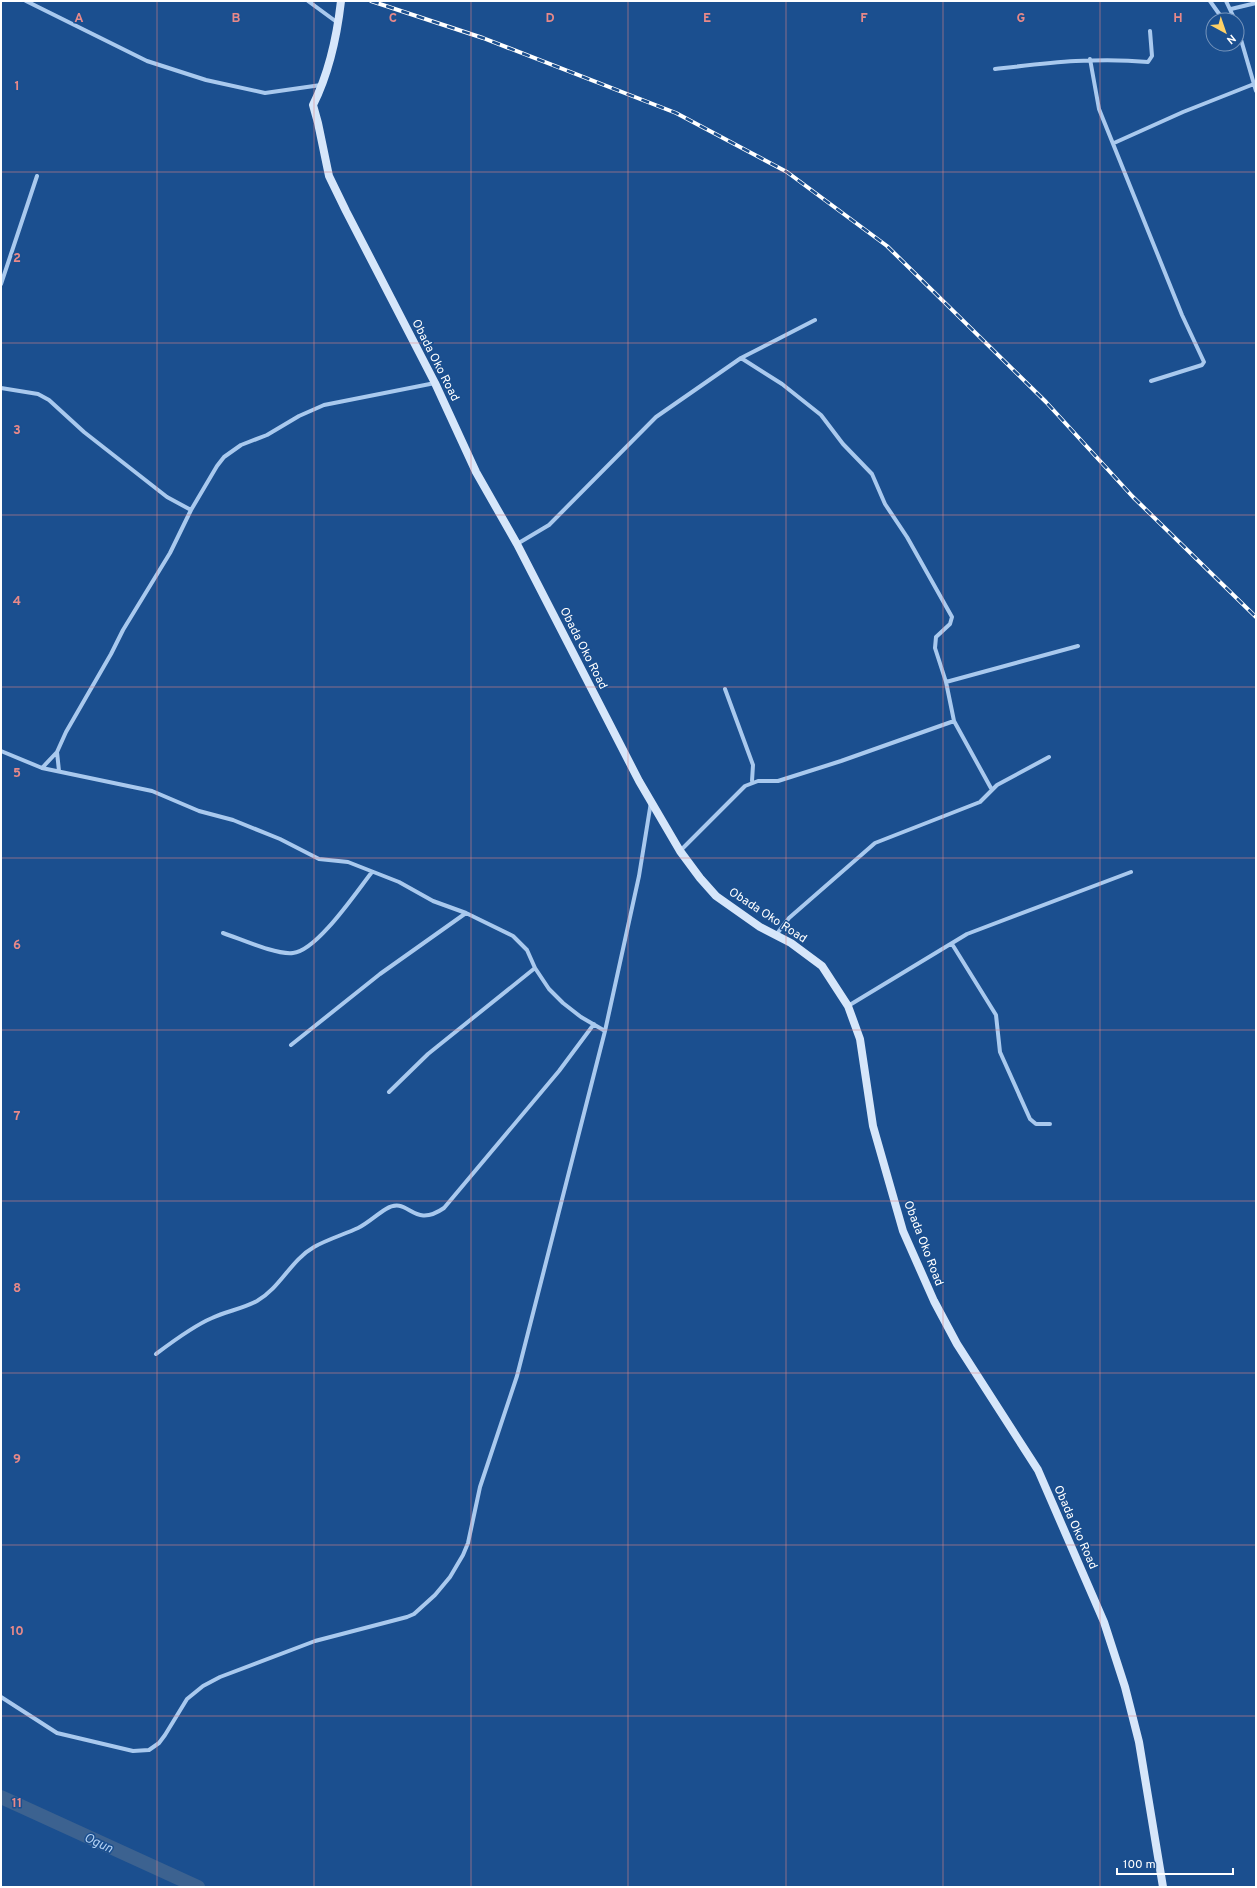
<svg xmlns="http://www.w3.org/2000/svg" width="1257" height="1888" font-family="Overpass,sans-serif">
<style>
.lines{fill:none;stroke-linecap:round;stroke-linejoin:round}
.river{stroke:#3c6290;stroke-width:14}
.minor{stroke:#a9c9ee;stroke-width:4}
.secondary{stroke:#d6e6fa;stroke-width:8}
.rail-casing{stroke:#fff;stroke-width:4}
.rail{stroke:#1b4f8f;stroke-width:2.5;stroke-dasharray:8;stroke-linecap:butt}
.grid{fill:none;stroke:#e88989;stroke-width:1;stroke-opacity:0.55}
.labels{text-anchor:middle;stroke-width:3;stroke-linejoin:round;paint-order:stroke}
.street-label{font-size:12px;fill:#fff;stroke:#1b4f8f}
.water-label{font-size:13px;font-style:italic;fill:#b5d3f5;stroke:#1b4f8f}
.grid-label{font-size:13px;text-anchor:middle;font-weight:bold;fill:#e88989;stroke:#1b4f8f;stroke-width:3;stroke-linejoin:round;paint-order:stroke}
</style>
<rect width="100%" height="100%" fill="#1b4f8f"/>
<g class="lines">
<!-- river -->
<path class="river" d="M1 1797 198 1887"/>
<!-- minor -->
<path class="minor" d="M26 1 147 61 206 80 265 93 321 85
M308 1 338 23
M1210 1 1222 18 1229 19 1234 18
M1226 1 1235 20
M1231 9 1256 3
M1237 26 1256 91
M1090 59 1099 109 1182 315 1204 362 1202 365 1151 381
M995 69C1048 63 1095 57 1148 62L1152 56 1150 31
M1114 143 1183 112 1254 84
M1 284 37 176
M741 358 782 384 821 415 843 444 872 474 885 504 907 537 952 617 950 624 936 637 935 648 946 682 954 721 992 790
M1 388 38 394 49 400 84 432 167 497 191 510
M517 544 549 525 656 417 741 358 815 320
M946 682 1078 646
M725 689 753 765 752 781
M1 751 42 768 152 791 199 811 233 820 280 839 319 859 348 862 399 882 433 901 466 913 513 936 527 950 535 968 549 989 563 1003 581 1017 605 1031
M42 768 57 752
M59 771 57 752 66 732 111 654 123 630 170 553 191 510 217 466 224 457 241 445 267 435 299 416 324 405 435 383
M680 851 745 786 758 781H778L841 761 954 721
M223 933C241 939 276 955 293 953 317 951 357 891 372 872
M776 935 789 918 875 843 980 802 997 785 1049 757
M952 944 996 1015 1000 1052 1030 1119 1036 1124H1050
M848 1006 967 934 1131 872
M291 1045 380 974 466 913
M389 1092 428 1054 535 968
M156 1354C172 1342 193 1326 212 1318 227 1311 242 1309 257 1301 280 1288 291 1260 314 1247 326 1240 345 1234 358 1228 368 1223 376 1215 386 1209 409 1195 412 1230 444 1208L559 1071 594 1024
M1 1697 57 1733 133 1751 149 1750 159 1743 165 1735 187 1699 203 1686 220 1677 315 1641 407 1617 414 1614 435 1595 450 1577 463 1555 468 1543 480 1487 517 1376 605 1031 639 876 651 802"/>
<!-- secondary -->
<path class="secondary" d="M341 1C337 36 329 73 313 105L318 123 329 176 346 211 435 383 476 472 517 544 639 781 680 851 700 878 716 896 760 927 791 943 822 966 848 1006 860 1039 873 1126 903 1231 934 1301 957 1344 1038 1470 1104 1622 1125 1687 1139 1742 1163 1887"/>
<!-- rail casing -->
<g class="rail-casing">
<path id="rail" d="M371 1 483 38 676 113 787 172 887 246 1046 402 1133 497 1256 617"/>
</g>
<!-- rail -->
<use href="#rail" class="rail"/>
</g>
<!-- grid -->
<path class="grid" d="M157 1V1887M314 1V1887M471 1V1887M628 1V1887M786 1V1887M943 1V1887M1100 1V1887M1 172H1256M1 343H1256M1 515H1256M1 687H1256M1 858H1256M1 1030H1256M1 1201H1256M1 1373H1256M1 1545H1256M1 1716H1256"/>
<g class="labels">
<!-- street labels -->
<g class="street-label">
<text transform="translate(436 360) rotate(63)" y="4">Obada Oko Road</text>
<text transform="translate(584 648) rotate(63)" y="4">Obada Oko Road</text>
<text transform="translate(768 915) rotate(33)" y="4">Obada Oko Road</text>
<text transform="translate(924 1243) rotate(69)" y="4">Obada Oko Road</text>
<text transform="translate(1076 1527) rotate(66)" y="4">Obada Oko Road</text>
</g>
<!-- water labels -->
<g class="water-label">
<text transform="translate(99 1842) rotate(25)" y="5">Ogun</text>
</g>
</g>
<g class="grid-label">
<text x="79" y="22">A</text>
<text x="236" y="22">B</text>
<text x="393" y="22">C</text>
<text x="550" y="22">D</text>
<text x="707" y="22">E</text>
<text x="864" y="22">F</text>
<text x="1021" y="22">G</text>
<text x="1178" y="22">H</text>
<text x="17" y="90">1</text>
<text x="17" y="262">2</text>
<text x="17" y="434">3</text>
<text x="17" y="605">4</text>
<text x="17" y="777">5</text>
<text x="17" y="949">6</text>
<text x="17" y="1120">7</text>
<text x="17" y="1292">8</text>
<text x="17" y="1463">9</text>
<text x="17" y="1635">10</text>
<text x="17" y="1807">11</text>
</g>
<!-- border -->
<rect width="1257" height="1888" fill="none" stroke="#ffffff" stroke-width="4"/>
<!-- north arrow -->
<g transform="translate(1225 32) rotate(140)"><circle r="19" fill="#1b4f8f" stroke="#7695bc"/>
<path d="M0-3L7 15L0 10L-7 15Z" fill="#ffd166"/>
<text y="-6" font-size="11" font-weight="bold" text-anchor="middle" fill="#ffffff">N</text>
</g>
<!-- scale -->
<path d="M1117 1868v6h116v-6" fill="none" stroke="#ffffff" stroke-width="2"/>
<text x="1123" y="1868" font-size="12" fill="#ffffff" stroke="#1b4f8f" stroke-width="3" paint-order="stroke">100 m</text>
</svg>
